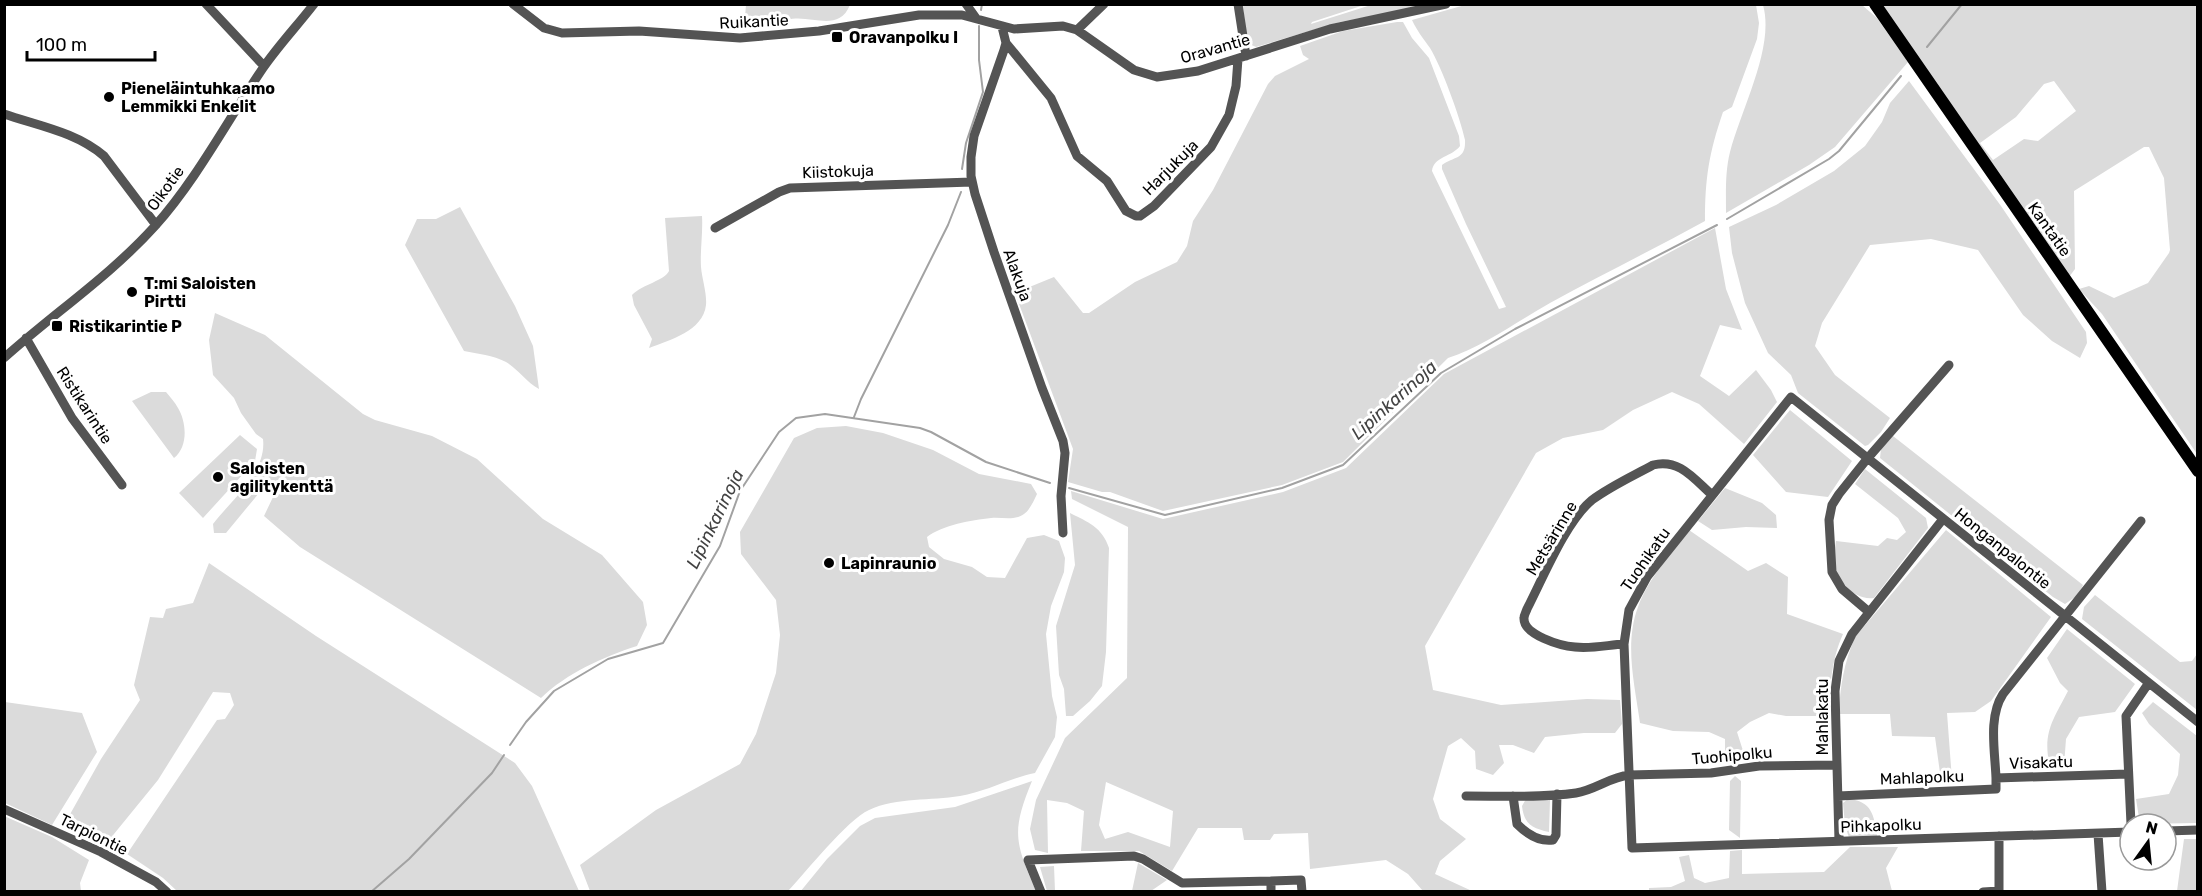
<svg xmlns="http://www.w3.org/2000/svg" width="2202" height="896" font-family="Rubik,sans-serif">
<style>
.green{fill:#dbdbdb;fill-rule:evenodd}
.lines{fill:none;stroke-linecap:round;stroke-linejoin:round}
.stream{stroke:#a2a2a2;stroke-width:2}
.minor{stroke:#545454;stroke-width:9}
.major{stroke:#000;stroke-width:12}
.poi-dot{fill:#000;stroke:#fff;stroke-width:2}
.labels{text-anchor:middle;stroke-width:6;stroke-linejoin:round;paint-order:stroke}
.street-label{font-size:16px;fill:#000;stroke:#fff}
.poi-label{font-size:16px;font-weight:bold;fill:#000;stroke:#fff;text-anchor:start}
.water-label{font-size:18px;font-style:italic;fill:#434343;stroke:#fff}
</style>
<rect width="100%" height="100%" fill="#fff"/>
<!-- green -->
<path class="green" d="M746 5V4L850 5C838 34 809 13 787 20L786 24 744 28Z
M1243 5H1364L1312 22 1311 24 1371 5H1430L1340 22 1256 47 1247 43Z
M1465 5H1756L1759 23 1757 39 1732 107 1723 112C1709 153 1705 178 1705 221 1654 249 1601 275 1550 303 1518 321 1483 347 1448 358L1343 462 1282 485 1163 511 1110 492H1102L1068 482 1073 449 1015 293 1054 277 1083 313H1089L1135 282 1177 262 1187 246 1193 221 1213 190 1268 84 1275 76 1309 59 1303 55 1300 46 1343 31 1397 22H1403L1412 38 1429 58 1459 136 1460 146C1452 157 1434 156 1432 171L1499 309 1506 307 1466 224 1442 169V165C1454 156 1466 160 1465 140 1460 117 1442 68 1430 48 1423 38 1417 31 1412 20Z
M1763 5H1862L1877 18 1908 62 1835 147 1809 165 1726 213C1726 192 1725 172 1730 152 1741 109 1775 47 1763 5Z
M1882 5H2197V454L2102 314 2079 289 2089 286 2114 298 2148 283 2169 253 2170 250 2164 178 2149 147H2144L2074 191 2075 269 2069 277ZM2054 81 2076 111 2038 141 2024 139 1993 160 1980 143 2016 117 2044 84Z
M1909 81 2001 206 2086 332 2087 343 2080 358 2052 341 2023 315 1978 250 1931 239 1870 245 1822 323 1815 346 1835 375 1890 418 1881 432 1868 445 1865 446 1798 393 1791 375 1768 353 1745 303 1732 253 1729 227 1776 205 1834 171 1865 146 1882 122 1890 103Z
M460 207 515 306 533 346 539 389C526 382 518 369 506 362 493 355 478 354 464 351L405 245 417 219H436Z
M702 216C703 233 700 250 701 267 702 279 707 293 706 305 703 331 670 340 649 348L652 339 634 305 632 295C643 284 664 281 669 271L665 218Z
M1715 228 1726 289 1742 330 1720 325 1700 376 1729 396 1756 370 1771 390 1777 402 1744 444 1699 404 1672 392 1633 410 1603 430 1563 438 1536 453 1425 646 1433 690 1501 705 1587 699 1620 700 1622 724 1615 733H1584L1545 737 1534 753 1513 745H1499L1504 763 1493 775 1476 769 1475 751 1461 738 1448 746 1433 799 1440 819 1466 839 1440 861 1435 874 1472 891H1423L1408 874 1386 860 1310 869 1308 833 1274 834 1270 840H1244L1242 828H1198L1172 871 1139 851H1081L1084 811 1067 803 1047 800 1048 853 1035 850 1030 829 1036 800 1065 738 1127 678 1128 527 1072 499 1071 491 1163 519 1283 492 1346 468 1444 374ZM1106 782 1173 811 1170 847 1128 832 1105 839 1099 825Z
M215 313 265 335 363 414 375 420 432 436 477 459 543 519 602 555 643 602 647 625 637 646C603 657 567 673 541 698L300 547 264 516 274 495 268 489 259 493 226 533H214L213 524C230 501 267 473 263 439L256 434 241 413 234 398 213 375 209 340Z
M151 392H166C170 397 175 402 178 408 187 423 188 447 174 458L132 401Z
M1790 410 1852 461 1828 497 1786 492 1753 455Z
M846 426 883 433 933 450 979 474 1031 484 1037 494C1034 500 1030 510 1024 514 1014 521 1003 517 991 518 971 520 943 525 927 537L929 547 944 559 972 567 987 577 1005 578 1027 538 1044 535 1059 541 1065 558 1064 572 1051 606 1046 634 1052 696 1057 717 1055 737 1035 773C1010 778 986 792 960 796 931 801 897 797 869 810 847 820 807 871 788 891H590L580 865 656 810 740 764 756 734 776 673 780 635 776 600 741 554 740 532 794 438 817 428Z
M240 435 257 449 255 461 203 518 179 493Z
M1893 436 2083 585 2078 595 2065 604 2053 597 1880 458 1881 449Z
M1865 469 1926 518 1928 528 1874 598C1854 601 1835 579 1834 560 1834 553 1835 547 1836 541L1878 546 1887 538 1897 540 1906 532 1898 518 1855 484Z
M1725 488 1762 503 1776 515 1777 528 1746 527 1712 530 1698 521Z
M1070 513C1088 522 1102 527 1109 548L1106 652 1102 686 1090 701 1073 716H1066L1064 689 1059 675 1056 626 1075 565Z
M1689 530 1748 571 1766 563 1788 577 1787 614 1843 634C1831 661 1830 686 1829 716H1786L1769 713 1750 722 1737 732 1745 757H1725V739L1709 732 1673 731 1640 723C1635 686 1624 644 1638 607 1648 579 1671 554 1689 530Z
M1946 530 2051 617 1991 701 1975 712 1947 713 1952 780H1941L1935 737 1892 736 1890 714H1839C1840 686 1844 663 1855 637Z
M209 563 316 636 515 763 532 786 579 891H177L163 878 127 854 217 720 225 719 234 705 230 693 213 692 158 780 105 845 64 825 101 759 140 700 134 685 150 617 163 618 166 609 193 603Z
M2095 595 2180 662 2192 661 2197 654V710L2082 619 2084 607Z
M2067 629 2135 684 2115 712 2079 717 2066 739 2064 766 2050 767C2042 733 2053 720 2068 691L2060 683 2047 658Z
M5 702 82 713 97 752 52 825 5 803Z
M2153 702 2197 736V823L2140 824 2136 799 2169 794 2178 775 2180 754 2149 724 2142 713Z
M1735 776 1741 781 1740 838 1729 830 1730 781Z
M1032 781C1011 832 1015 842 1036 891L800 892 827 859 860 826 875 818 955 807Z
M1526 799 1550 800 1549 832C1532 828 1524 824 1522 806Z
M1848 799C1872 801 1874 815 1877 836L1849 838 1845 825 1843 803Z
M4 816 52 837 89 860 80 883 81 891H5Z
M2184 839H2197V891H2177Z
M1850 847H1898L1886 868 1892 891H1649V888L1671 887 1685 881 1679 857 1689 855 1694 878 1705 883 1729 878 1730 851 1742 850V874L1824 872Z
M1138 863 1167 880 1151 891H1132Z
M1054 866 1055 891H1047L1040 867Z"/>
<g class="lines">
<!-- stream -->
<path class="stream" d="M981 10 982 4
M1927 47 1962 4
M962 169 966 143 983 92 979 60V26
M1727 219 1829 159 1839 151 1901 76
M854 417 861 399 948 225 961 192
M1069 488 1165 515 1282 488 1343 465 1441 373 1515 329 1717 225
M510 745 526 722 554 691 608 659 663 643 720 546 740 491 779 432 796 418 825 414 920 428 931 432 986 462 1050 483
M371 892 409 859 492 773 504 755"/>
<!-- minor -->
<path class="minor" d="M206 4 264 66
M513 4 544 28 562 33 639 31 740 38 819 31 919 15H962L1014 29 1063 26 1077 30 1134 70 1157 77 1198 71 1330 29 1446 4
M966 4 976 18
M1238 4 1246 56
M1002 27 1006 43 1004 50 974 136 971 157V176L975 194 994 252 1042 388 1063 441 1065 453 1061 496 1063 533
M1077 30 1104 4
M1006 43 1051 98 1077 156 1107 181 1126 211 1136 216H1140L1154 206 1211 147 1229 115 1236 86 1238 59
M4 114C39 126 76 132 104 156L156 225
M715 228 779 192 790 188 972 182
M26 338 72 418 122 485
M4 358C54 313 110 276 155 226 197 179 227 121 263 68 278 46 297 26 314 4
M1869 612 1842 589 1832 572 1829 520 1832 505 1839 494 1867 459 1949 365
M1624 644C1608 645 1591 649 1575 647 1561 646 1523 635 1524 618 1524 615 1526 612 1527 609 1543 578 1566 521 1592 500 1611 486 1633 476 1653 465 1679 458 1694 479 1712 495
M2128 774 1996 778C1995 751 1988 717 2003 694L2141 521
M1466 796C1502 796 1540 798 1576 793 1595 790 1610 777 1629 775L1711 773 1759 766 1837 765
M1513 796 1517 824C1527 834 1539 842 1553 840L1556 835 1557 794
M1838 796 1996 789V778
M4 809 101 852 156 882 167 892
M2131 824 2126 716 2148 684
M2166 831 2198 830
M2130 832 1632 848 1624 644 1629 610 1647 577 1791 397 2198 722
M2098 834 2102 892
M1999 836V892
M1839 841 1835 691 1839 661 1852 634 1943 519
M1271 881 1301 880 1302 892
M1041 892 1028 860 1134 856 1143 859 1182 883 1271 881V892
M1983 892 1999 891"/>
<!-- major -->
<path class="major" d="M1875 4 2198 471"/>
</g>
<!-- markers -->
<g class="poi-dot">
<rect x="831" y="31" width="12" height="12" rx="3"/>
<circle cx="109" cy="97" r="6"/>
<circle cx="132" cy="292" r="6"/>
<rect x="51" y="320" width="12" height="12" rx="3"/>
<circle cx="218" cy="477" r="6"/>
<circle cx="829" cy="563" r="6"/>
</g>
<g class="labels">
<!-- street labels -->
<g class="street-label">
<text transform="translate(754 21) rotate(-3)" y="6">Ruikantie</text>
<text transform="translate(1215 48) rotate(-16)" y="6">Oravantie</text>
<text transform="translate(1170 167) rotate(-45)" y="6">Harjukuja</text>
<text transform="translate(838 171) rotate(-2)" y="6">Kiistokuja</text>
<text transform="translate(165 188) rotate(-54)" y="6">Oikotie</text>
<text transform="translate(2050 229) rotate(55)" y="6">Kantatie</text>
<text transform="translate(1018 275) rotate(70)" y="6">Alakuja</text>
<text transform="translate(85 405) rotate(57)" y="6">Ristikarintie</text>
<text transform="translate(1551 538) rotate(-59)" y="6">Metsärinne</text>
<text transform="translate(2003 548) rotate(39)" y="6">Honganpalontie</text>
<text transform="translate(1645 559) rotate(-55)" y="6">Tuohikatu</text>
<text transform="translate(1822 717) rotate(-90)" y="6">Mahlakatu</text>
<text transform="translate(1732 755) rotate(-5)" y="6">Tuohipolku</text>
<text transform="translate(2041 762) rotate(-2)" y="6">Visakatu</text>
<text transform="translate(1922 777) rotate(-2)" y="6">Mahlapolku</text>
<text transform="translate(1881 825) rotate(-2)" y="6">Pihkapolku</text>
<text transform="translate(94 834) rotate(26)" y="6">Tarpiontie</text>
</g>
<!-- poi labels -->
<g class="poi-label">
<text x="849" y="43">Oravanpolku I</text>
<text x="121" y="94">Pieneläintuhkaamo<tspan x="121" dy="18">Lemmikki Enkelit</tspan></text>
<text x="144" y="289">T:mi Saloisten<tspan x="144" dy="18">Pirtti</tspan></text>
<text x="69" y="332">Ristikarintie P</text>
<text x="230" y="474">Saloisten<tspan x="230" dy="18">agilitykenttä</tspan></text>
<text x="841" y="569">Lapinraunio</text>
</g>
<!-- water labels -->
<g class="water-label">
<text transform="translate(1394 400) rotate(-42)" y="6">Lipinkarinoja</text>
<text transform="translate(715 519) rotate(-64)" y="6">Lipinkarinoja</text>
</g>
</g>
<!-- border -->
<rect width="2202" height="896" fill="none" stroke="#000000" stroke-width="12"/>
<!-- north arrow -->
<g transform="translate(2148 842) rotate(15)"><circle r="28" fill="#ffffff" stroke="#999999" stroke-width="1.5"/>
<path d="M0-4.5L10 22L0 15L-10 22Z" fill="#000000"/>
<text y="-9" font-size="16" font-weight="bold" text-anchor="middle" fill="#000000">N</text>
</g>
<!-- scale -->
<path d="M27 51v9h128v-9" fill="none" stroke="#000000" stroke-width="3"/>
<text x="36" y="51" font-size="18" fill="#000000" stroke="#ffffff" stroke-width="4.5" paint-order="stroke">100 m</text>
</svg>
